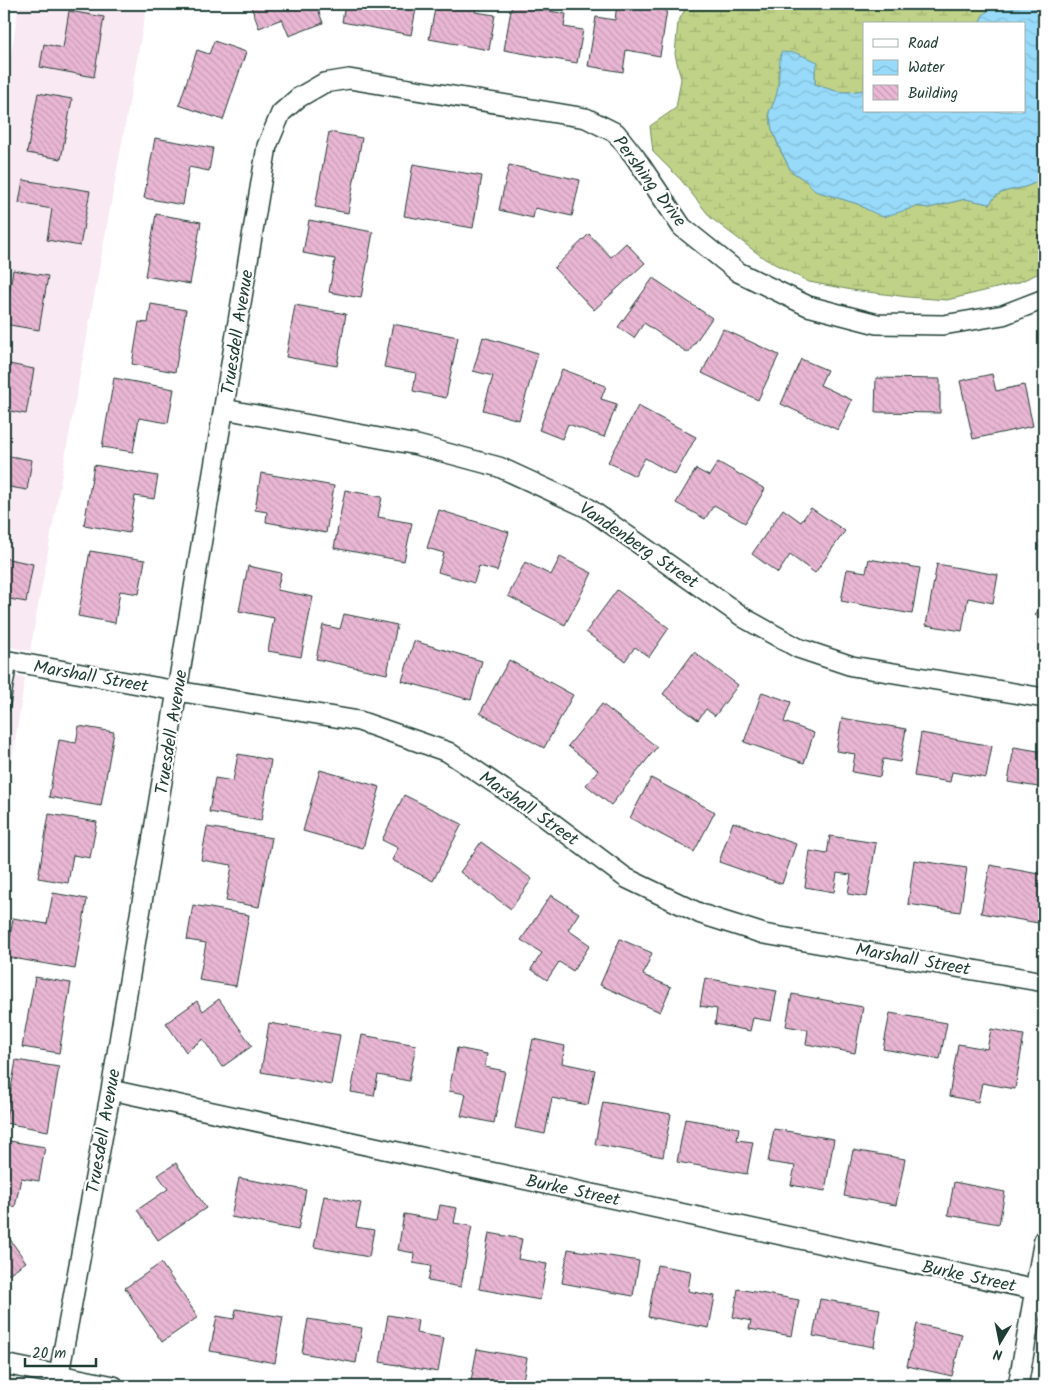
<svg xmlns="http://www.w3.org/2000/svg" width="1048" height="1390" font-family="Kalam,sans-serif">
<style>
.built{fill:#f8e9f2}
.wetland{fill:url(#wetland-marsh);stroke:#6f885e}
.water{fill:url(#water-waves);stroke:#679baa}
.building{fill:url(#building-back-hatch);stroke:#1f3d34}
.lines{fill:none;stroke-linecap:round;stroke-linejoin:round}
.service-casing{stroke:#1f3d34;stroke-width:12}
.minor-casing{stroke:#1f3d34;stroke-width:22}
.service{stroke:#fff;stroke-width:9}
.minor{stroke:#fff;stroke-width:19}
.labels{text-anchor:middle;stroke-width:4.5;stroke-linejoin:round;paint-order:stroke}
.street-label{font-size:18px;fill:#1f3d34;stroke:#fff}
</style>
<defs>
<pattern id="wetland-marsh" width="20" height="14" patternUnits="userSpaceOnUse" patternTransform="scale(1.25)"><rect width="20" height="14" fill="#bfd287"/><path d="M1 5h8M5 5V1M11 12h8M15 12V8" fill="none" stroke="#a4b575"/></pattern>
<pattern id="water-waves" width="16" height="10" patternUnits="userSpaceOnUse" patternTransform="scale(1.25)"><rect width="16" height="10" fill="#97daf9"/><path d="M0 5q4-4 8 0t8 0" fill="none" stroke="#82bcd6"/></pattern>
<pattern id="building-back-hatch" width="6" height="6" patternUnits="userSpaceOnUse" patternTransform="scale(1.25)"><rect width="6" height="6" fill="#e9b6d3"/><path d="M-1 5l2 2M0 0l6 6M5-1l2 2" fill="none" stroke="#c79db6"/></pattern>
</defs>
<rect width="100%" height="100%" fill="#fff"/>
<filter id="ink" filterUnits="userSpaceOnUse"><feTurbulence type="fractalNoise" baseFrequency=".02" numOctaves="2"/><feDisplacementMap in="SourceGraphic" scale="10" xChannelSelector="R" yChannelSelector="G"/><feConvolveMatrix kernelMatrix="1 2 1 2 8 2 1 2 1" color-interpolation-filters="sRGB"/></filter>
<g filter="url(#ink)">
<!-- built -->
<path class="built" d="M19 4H147L30 651 4 646V99Z
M4 674 25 678 4 810Z"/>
<!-- wetland -->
<path class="wetland" d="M688 4H996L983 15 979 24H864V90C842 94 836 92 815 84V70H778C779 88 778 96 769 112L772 129 780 150 791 171 806 181 815 191 858 204 866 209 906 210 916 206 929 208 965 199 990 204C998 188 1016 191 1030 185 1035 183 1040 180 1044 177V271L1017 283 947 300 908 297 852 290 809 282 765 259 711 218 681 180 653 152 650 126 676 108 681 79 675 54 678 22Z"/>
<!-- water -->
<path class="water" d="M996 4H1044V177C1040 180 1035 183 1030 185 1017 191 997 188 990 204L965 199 929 208 916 206 906 210 883 217 866 209 858 204 815 191 806 181 791 171 780 149 772 129 769 112C782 90 777 76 781 52L796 53 818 62 815 70V84C836 92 842 94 864 90V111H1024V24H979L983 15Z"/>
<!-- building -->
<path class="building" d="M250 4H316L323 23 289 36 282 19 259 28Z
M345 4H417L411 35 342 22Z
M436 4H477L475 12 495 15 489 50 429 39Z
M512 4 566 14 564 27 583 30 577 63 504 50Z
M617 4H627L667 10 660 56 626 50 623 72 588 66 596 17 615 20Z
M69 11 104 17 94 77 40 67 44 44 63 48Z
M214 41 246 52 223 120 179 105 197 50 209 54Z
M38 93 72 99 61 159 27 153Z
M329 132 362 138 348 213 315 207Z
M155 138 213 148 209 171 189 167 183 205 144 198Z
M413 164 482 176 473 228 404 216Z
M509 165 580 180 572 216 535 208 533 218 499 210Z
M23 180 90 191 80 246 47 240 52 209 19 203Z
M156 214 201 222 190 284 145 276Z
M309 220 373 232 361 298 329 292 335 259 303 253Z
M589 234 611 257 626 243 645 263 594 310 554 268Z
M13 270 48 276 39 330 4 324Z
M653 278 712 318 688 353 644 323 634 338 618 327Z
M151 304 186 310 175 372 132 364 139 322 148 323Z
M295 305 346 314 337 366 286 357Z
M393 324 458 337 446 398 413 391 416 373 384 367Z
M723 329 779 355 758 400 702 373Z
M483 337 538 353 519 420 483 410 493 376 473 371Z
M801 359 827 370 820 385 852 400 838 430 781 404Z
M4 363 34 369 26 414 4 410Z
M562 369 606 386 601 399 617 404 604 437 568 424 562 439 539 430Z
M992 374 996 391 1024 385 1033 426 973 439 960 381Z
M114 378 174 389 168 423 139 418 133 452 102 447Z
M876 378 940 379V413L875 412Z
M638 406 696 437 675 475 645 458 635 476 608 462Z
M4 455 32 460 27 490 4 486Z
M718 462 765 489 745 523 714 505 705 519 676 503 696 469 709 476Z
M94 465 158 476 154 499 135 496 129 533 84 525Z
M261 473 334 486 326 533 266 522 267 512 255 510Z
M345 490 382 497 378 517 412 523 404 561 334 548Z
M811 508 845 531 815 573 790 555 778 573 752 554 783 509 801 522Z
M439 510 509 532 497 571 479 566 474 583 438 572 444 553 427 548Z
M90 551 145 560 139 594 120 591 115 623 78 616Z
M560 557 592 573 565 625 508 596 525 562 551 575Z
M4 558 33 564 26 602 4 598Z
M869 559 920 568 912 614 841 601 847 569 866 572Z
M937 564 998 575 993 603 968 598 962 631 926 625Z
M248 566 281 573 277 590 313 597 301 657 268 651 274 618 239 611Z
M617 590 669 628 649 657 635 647 625 661 586 632Z
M1044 606V625L1035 614Z
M344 614 397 625 387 674 316 659 323 625 340 629Z
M414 641 482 661 471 700 402 681Z
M694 652 738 685 715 716 706 709 698 720 663 694Z
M509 660 573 695 544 748 480 713Z
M762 692 791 702 784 722 814 733 804 763 744 742Z
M602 704 657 747 611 805 586 785 598 770 568 746Z
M842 718 906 729 900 762 883 759 880 777 852 772 855 754 836 751Z
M79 726 114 732 101 806 49 797 59 740 76 743Z
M921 733 992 746 986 778 952 772 950 782 914 776Z
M1014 747 1044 752V788L1008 782Z
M238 754 271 760 261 821 209 812 215 778 233 781Z
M320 770 380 787 363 848 303 831Z
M651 778 715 812 694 852 630 818Z
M404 795 462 824 433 881 392 860 398 848 382 840Z
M49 814 97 822 90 858 73 855 68 883 38 878Z
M733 822 796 844 782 884 719 862Z
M207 827 272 838 259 907 226 901 232 865 201 860Z
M830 836 876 843 867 897 848 894 851 875 837 873 834 892 805 887 810 851 827 854Z
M481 842 532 879 511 909 460 872Z
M914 860 967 868 960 912 908 904Z
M990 865 1044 875V924L981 913Z
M53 893 87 899 75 969 7 957 13 918 47 924Z
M551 895 579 913 568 930 590 945 573 971 559 962 547 980 531 969 542 953 521 940Z
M193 905 249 915 236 986 199 980 206 943 187 940Z
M620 939 652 953 643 975 671 987 660 1012 600 985Z
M35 977 71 983 59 1053 22 1047Z
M705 978 777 991 771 1021 753 1018 750 1031 715 1024 717 1009 700 1006Z
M792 994 863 1007 855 1053 806 1044 808 1030 786 1026Z
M219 999 252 1046 222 1067 203 1039 186 1052 166 1023 197 1001 203 1011Z
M890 1013 947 1023 940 1059 883 1049Z
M269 1023 340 1035 331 1085 261 1072Z
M991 1029 1024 1035 1015 1089 982 1083 978 1102 949 1096 958 1044 987 1049Z
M362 1035 416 1045 409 1081 378 1075 374 1096 351 1092Z
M533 1039 565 1046 562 1063 595 1070 588 1105 552 1098 545 1134 515 1128Z
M457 1048 487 1054 485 1067 505 1071 494 1123 461 1116 466 1094 449 1091Z
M16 1060 59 1067 48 1131 5 1123Z
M603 1102 671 1114 663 1157 595 1144Z
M685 1119 739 1128 737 1140 753 1142 747 1174 677 1162Z
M774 1129 834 1139 825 1191 791 1185 795 1166 768 1162Z
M4 1140 45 1147 39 1181 21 1178 15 1207 4 1205Z
M853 1150 905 1159 896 1205 844 1196Z
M176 1163 206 1208 158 1240 137 1210 168 1189 158 1175Z
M239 1178 306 1190 298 1230 231 1217Z
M954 1182 1005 1192 999 1224 948 1215Z
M324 1196 361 1203 356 1227 374 1230 369 1257 314 1247Z
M440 1205 457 1208 454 1223 472 1226 461 1287 428 1281 431 1266 413 1263 414 1253 398 1250 404 1214 437 1220Z
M4 1231 26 1262 4 1277Z
M489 1233 522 1239 518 1259 547 1264 540 1300 479 1289Z
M568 1249 639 1261 633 1296 562 1283Z
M161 1263 198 1317 162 1342 125 1288Z
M657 1265 691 1271 688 1291 715 1296 709 1328 648 1317Z
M738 1289 799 1300 792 1336 749 1329 751 1321 733 1317Z
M820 1299 880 1309 874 1347 813 1336Z
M236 1309 283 1317 275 1363 210 1351 217 1316 234 1319Z
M388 1315 418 1320 416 1333 444 1338 438 1372 380 1362Z
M308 1319 362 1328 356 1363 302 1353Z
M917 1324 962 1334 952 1376 907 1366Z
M477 1349 527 1358 522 1386H470Z"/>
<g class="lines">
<!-- service casing -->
<g class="service-casing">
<path id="service" d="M4 709 12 662"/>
</g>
<!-- minor casing -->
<g class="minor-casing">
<path id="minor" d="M224 409 417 445 499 467 588 508 746 619 798 648 852 666 1044 698
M4 660 177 691 359 721 448 752 542 815 626 878 701 914 764 934 1044 982
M111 1090 1036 1290
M4 1364 114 1386
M59 1374 111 1090 267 146 281 113 298 98 324 83 349 79 586 118 616 133 635 157 682 227 738 272 808 306 877 324 943 325 1003 315 1044 299
M1018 1386 1044 1239"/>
</g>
<!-- service -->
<use href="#service" class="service"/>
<!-- minor -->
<use href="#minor" class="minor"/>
</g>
</g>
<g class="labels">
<!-- street labels -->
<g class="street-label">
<text transform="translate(650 181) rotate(53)" y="6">Pershing Drive</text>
<text transform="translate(237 332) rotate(-81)" y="6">Truesdell Avenue</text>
<text transform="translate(639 545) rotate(34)" y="6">Vandenberg Street</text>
<text transform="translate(91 676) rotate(10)" y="6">Marshall Street</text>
<text transform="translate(171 732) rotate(-81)" y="6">Truesdell Avenue</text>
<text transform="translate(529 808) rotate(35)" y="6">Marshall Street</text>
<text transform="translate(913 959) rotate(10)" y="6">Marshall Street</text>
<text transform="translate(103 1131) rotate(-80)" y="6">Truesdell Avenue</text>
<text transform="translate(573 1190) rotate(12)" y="6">Burke Street</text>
<text transform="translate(969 1276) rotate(12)" y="6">Burke Street</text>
</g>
</g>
<!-- margin -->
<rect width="1048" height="1390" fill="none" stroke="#fff" stroke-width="20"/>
<rect x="10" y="10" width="1028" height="1370" fill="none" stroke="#1f3d34" stroke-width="2" filter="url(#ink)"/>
<!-- legend -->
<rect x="863" y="22" width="162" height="90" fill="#ffffff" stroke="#a5b1ae"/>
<rect x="873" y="39" width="25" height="8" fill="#ffffff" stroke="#a5b1ae"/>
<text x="908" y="48" font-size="15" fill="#1f3d34">Road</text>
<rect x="873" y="60" width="25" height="15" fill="url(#water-waves)" stroke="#a5b1ae"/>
<text x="908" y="72" font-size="15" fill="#1f3d34">Water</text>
<rect x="873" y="85" width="25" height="15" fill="url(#building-back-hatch)" stroke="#a5b1ae"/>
<text x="908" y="98" font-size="15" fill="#1f3d34">Building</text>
<!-- north arrow -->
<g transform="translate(1000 1342) rotate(190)" stroke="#ffffff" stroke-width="4" paint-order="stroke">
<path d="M0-4L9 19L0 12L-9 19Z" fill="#1f3d34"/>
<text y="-8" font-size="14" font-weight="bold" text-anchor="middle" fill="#1f3d34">N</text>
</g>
<!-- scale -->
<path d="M25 1358v8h71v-8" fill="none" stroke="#1f3d34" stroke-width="2.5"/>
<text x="32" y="1358" font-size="15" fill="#1f3d34" stroke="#ffffff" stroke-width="4" paint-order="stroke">20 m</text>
</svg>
